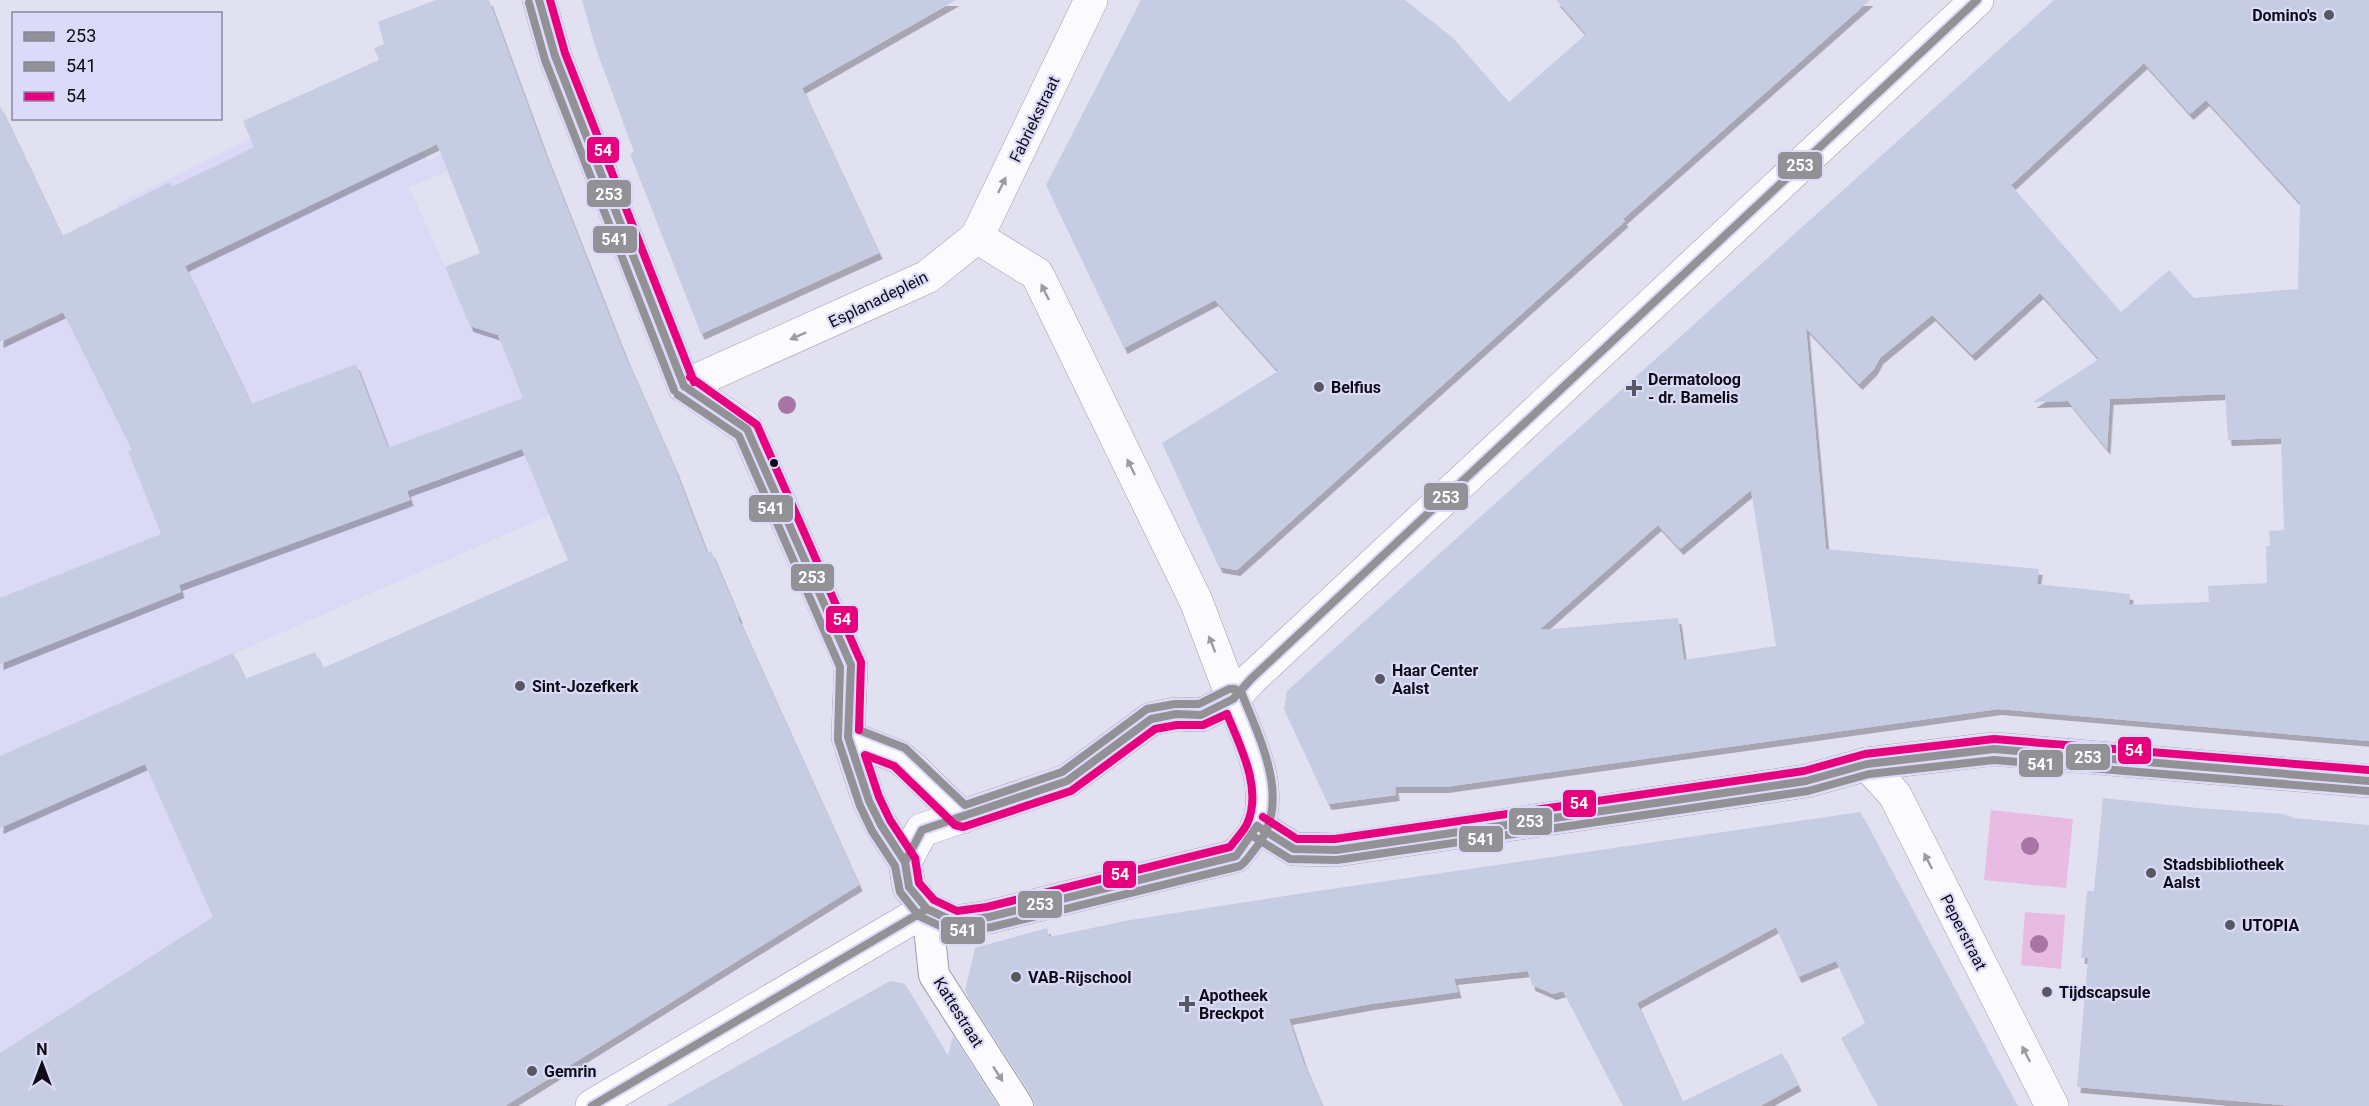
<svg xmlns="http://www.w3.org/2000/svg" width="2369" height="1106" font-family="Roboto,sans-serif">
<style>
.built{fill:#dbd9f5}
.green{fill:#e8bbe2}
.building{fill:#c6cde3;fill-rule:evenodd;filter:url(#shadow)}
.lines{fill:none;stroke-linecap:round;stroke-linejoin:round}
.pedestrian-casing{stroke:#9f9eac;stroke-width:32}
.minor-casing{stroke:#9f9eac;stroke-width:34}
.tertiary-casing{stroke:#9f9eac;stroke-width:34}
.pedestrian{stroke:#fbfafd;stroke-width:30}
.minor{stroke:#fbfafd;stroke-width:33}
.tertiary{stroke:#fbfafd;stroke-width:33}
.bus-1-casing{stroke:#dcdaf9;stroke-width:12}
.bus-2-casing{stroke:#dcdaf9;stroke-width:12}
.bus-3-casing{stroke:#dcdaf9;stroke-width:12}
.bus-1{stroke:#929296;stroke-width:8}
.bus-2{stroke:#929296;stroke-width:8}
.bus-3{stroke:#e6007e;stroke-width:8}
.tree{fill:#a875a4}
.oneway{fill:#9c9ba1}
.poi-dot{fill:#585763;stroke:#dcdaf9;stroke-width:2}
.bus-dot{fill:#0d0c16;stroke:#dcdaf9;stroke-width:2}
.labels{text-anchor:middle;stroke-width:4.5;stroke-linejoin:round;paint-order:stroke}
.poi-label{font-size:16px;font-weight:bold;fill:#0d0c16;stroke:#dcdaf9;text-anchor:start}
.street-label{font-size:16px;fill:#0d0c16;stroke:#dcdaf9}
.line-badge{stroke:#dcdaf9;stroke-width:2}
.badge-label{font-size:16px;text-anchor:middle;font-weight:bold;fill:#fff}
</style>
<defs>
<filter id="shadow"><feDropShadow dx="3.5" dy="6" stdDeviation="0" flood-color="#0004"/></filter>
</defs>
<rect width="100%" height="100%" fill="#e2e1f2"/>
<!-- built -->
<path class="built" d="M385 72 428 161 441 154 447 172 409 187 466 315 495 298 589 261 626 358 671 462 233 654 263 715 310 878 0 1106V345L150 273 117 204Z"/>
<!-- green -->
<path class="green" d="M1991 810 2073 819 2066 888 1984 880Z
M2025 912 2065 915 2061 969 2021 965Z"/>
<!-- building -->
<path class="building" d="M436 0H489L544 150 626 358 675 469 707 553 711 551 739 617 738 618 859 885 505 1106H0V1053L213 917 145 764 0 828V756L233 653 245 679 315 652 323 668 568 560 522 449 407 491 410 500 179 585 181 592 0 664V598L161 534 128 451 132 450 63 312 0 342V106L62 236 170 182 172 187 254 147 243 121 379 60 374 48 384 44 378 22ZM437 144 480 253 445 267 470 326 498 335 523 398 388 448 356 364 251 404 185 266Z
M582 0H956L802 88 879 253 701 334 630 154 634 152 595 46Z
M1141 0H1405L1452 37 1509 102 1586 34 1556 0H1870L1623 219 1625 221 1237 570 1219 567 1162 443 1278 371 1215 300 1124 348 1046 185Z
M2054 0H2369V741L1998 709 1445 787H1395L1396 795 1328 804 1284 709 1287 691ZM2144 63 2190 114 2206 100 2300 203 2298 289 2194 298 2169 270 2121 312 2011 185ZM2040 293 2099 359 2033 402 2068 401 2107 449 2110 399 2225 394 2228 440 2281 438 2284 530 2269 531 2270 546H2266L2267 583 2208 586 2209 602 2129 605 2130 594 2037 584 2039 569 1826 549 1806 328 1859 384 1874 369 1880 358 1932 315 1972 355ZM1751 490 1776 646 1684 660 1678 618 1539 630 1658 525 1680 549Z
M2103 798 2198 808 2283 814 2294 818 2369 825V1106H2294L2077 1087 2088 958H2081L2087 891H2094Z
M1860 812 2017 1106H1878L1841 1038 1865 1023 1836 961 1798 977 1776 927 1637 1003 1682 1102 1782 1053 1798 1085 1760 1106H1623L1563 991 1553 994 1532 985 1528 971 1454 979 1458 992 1371 1004 1289 1019 1304 1064 1322 1106H1035L1033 1097 965 991 975 948 1047 928 1049 937 1130 920 1311 892Z
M890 981 905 984 948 1056 953 1036 998 1106H666Z"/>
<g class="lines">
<!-- pedestrian casing -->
<g class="pedestrian-casing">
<path id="pedestrian" d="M927 909 934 975 1018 1106"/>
</g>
<!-- minor casing -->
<g class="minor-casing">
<path id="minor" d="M977 237 1037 274 1196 601 1233 699 1251 679 1977 0
M684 386 927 277 977 237 1091 0
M1867 764 1895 795 2052 1106"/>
</g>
<!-- tertiary casing -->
<g class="tertiary-casing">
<path id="tertiary" d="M539 0 555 56 684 386 747 429 851 665 848 737 869 801 881 825 905 862 909 887 927 909 955 922 989 917 1236 856C1243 846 1254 836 1258 825 1273 783 1247 737 1233 699L1201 715 1176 714 1151 719 1067 781 922 830 905 862
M848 737 899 757 912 768 962 817
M1257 826 1294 849 1336 850 1806 781 1867 764 1994 749 2369 781
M592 1106 927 909"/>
</g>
<!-- pedestrian -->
<use href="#pedestrian" class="pedestrian"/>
<!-- minor -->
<use href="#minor" class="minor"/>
<!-- tertiary -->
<use href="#tertiary" class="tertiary"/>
<!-- bus-1 casing -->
<g class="bus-1-casing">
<path id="bus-1" d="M539 0 555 56 684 386
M684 386 747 429 851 665 848 737 869 801 881 825 905 862 909 887 927 909 955 922 989 917 1236 856 1257 826
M1257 826 1294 849 1336 850 1806 781 1867 764 1994 749 2369 781
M927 909 909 887 905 862 922 830 1067 781 1151 719 1176 714 1201 715 1233 699 1251 679 1977 0
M592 1106 927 909"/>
</g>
<!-- bus-2 casing -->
<g class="bus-2-casing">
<path id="bus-2" d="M529 3 545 60 674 390
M678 395 739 436 840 667 838 737
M838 740 860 806 872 831 895 866 900 892 919 916 953 932 992 927 1240 866C1246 862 1250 855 1255 849 1293 803 1261 742 1242 694L1235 689H1229L1199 704H1175L1147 709 1062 772 965 805 905 748 859 730
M1251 835 1290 859 1337 860 1808 791 1869 774 1994 760 2368 791"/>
</g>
<!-- bus-3 casing -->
<g class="bus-3-casing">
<path id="bus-3" d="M550 0 565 53 694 382
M690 377 757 425 861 662 859 730
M1227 714C1240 746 1263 789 1247 824 1243 832 1236 839 1230 847L987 907 957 911 934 900 919 883 915 858 890 820 879 797 865 755 894 766 955 825 963 827 1071 791 1155 729 1177 725H1203Z
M1263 817 1297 839H1335L1804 771 1865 754 1994 739 2369 770"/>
</g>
<!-- bus-1 -->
<use href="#bus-1" class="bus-1"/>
<!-- bus-2 -->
<use href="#bus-2" class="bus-2"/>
<!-- bus-3 -->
<use href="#bus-3" class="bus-3"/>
</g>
<!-- trees -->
<g class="tree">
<circle cx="787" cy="405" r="9"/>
<circle cx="2030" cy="846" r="9"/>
<circle cx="2039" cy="944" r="9"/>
</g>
<!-- one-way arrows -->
<defs><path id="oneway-solid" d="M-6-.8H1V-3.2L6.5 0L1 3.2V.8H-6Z" transform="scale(1.5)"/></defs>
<g class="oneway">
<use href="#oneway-solid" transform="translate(1002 185) rotate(-64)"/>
<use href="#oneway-solid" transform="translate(1045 292) rotate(-116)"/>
<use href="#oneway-solid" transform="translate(798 336) rotate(156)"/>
<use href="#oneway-solid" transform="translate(1131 467) rotate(-116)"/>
<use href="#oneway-solid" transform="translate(1212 644) rotate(-111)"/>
<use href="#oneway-solid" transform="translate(1928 861) rotate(-117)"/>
<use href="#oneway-solid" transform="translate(2026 1054) rotate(-117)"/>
<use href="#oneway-solid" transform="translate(998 1074) rotate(57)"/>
</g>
<!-- markers -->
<g class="poi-dot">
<circle cx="2329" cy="15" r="6"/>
<circle cx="1319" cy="387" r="6"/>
<path d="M1631 379h6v6h6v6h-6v6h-6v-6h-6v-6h6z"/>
<circle cx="1380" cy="679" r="6"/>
<circle cx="520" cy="686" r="6"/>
<circle cx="2151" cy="873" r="6"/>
<circle cx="2230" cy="925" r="6"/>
<circle cx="1016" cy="977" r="6"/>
<circle cx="2047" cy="992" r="6"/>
<path d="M1184 995h6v6h6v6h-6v6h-6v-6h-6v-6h6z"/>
<circle cx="532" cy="1071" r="6"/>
</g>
<circle class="bus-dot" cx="774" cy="463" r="5"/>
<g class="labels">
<!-- poi labels -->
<g class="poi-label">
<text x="2317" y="21" text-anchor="end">Domino's</text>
<text x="1648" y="385">Dermatoloog<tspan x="1648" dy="18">- dr. Bamelis</tspan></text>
<text x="1331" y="393">Belfius</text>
<text x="1392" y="676">Haar Center<tspan x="1392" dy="18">Aalst</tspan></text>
<text x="532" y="692">Sint-Jozefkerk</text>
<text x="2163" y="870">Stadsbibliotheek<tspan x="2163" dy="18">Aalst</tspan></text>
<text x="2242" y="931">UTOPIA</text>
<text x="1028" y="983">VAB-Rijschool</text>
<text x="2059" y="998">Tijdscapsule</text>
<text x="1199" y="1001">Apotheek<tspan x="1199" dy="18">Breckpot</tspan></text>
<text x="544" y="1077">Gemrin</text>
</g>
<!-- street labels -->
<g class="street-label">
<text transform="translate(1034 119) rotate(-64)" y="6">Fabriekstraat</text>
<text transform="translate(878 299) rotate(-26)" y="6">Esplanadeplein</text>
<text transform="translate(1964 932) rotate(63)" y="6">Peperstraat</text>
<text transform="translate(959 1012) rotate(58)" y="6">Kattestraat</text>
</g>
</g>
<g class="line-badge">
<rect x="586" y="136" width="34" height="28" rx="6" fill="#e6007e"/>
<rect x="1777" y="151" width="46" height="29" rx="6" fill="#929296"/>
<rect x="586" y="179" width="46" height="29" rx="6" fill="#929296"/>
<rect x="592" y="225" width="46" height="29" rx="6" fill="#929296"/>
<rect x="1423" y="482" width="46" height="29" rx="6" fill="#929296"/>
<rect x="748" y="494" width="46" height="29" rx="6" fill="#929296"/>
<rect x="790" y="563" width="45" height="29" rx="6" fill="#929296"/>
<rect x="825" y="605" width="34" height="29" rx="6" fill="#e6007e"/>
<rect x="2117" y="736" width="35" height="29" rx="6" fill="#e6007e"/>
<rect x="2065" y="743" width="46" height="28" rx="6" fill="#929296"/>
<rect x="2018" y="749" width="46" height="29" rx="6" fill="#929296"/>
<rect x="1562" y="789" width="35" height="29" rx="6" fill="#e6007e"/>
<rect x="1508" y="807" width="45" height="29" rx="6" fill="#929296"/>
<rect x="1458" y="825" width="46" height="28" rx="6" fill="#929296"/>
<rect x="1102" y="860" width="35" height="29" rx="6" fill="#e6007e"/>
<rect x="1017" y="890" width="46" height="29" rx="6" fill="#929296"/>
<rect x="940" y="916" width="46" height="29" rx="6" fill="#929296"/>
</g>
<g class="badge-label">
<text x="603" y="156">54</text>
<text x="1800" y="171">253</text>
<text x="609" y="200">253</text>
<text x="615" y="245">541</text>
<text x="1446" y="503">253</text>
<text x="771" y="514">541</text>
<text x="812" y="583">253</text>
<text x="842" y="625">54</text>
<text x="2134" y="756">54</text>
<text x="2088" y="763">253</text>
<text x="2041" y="770">541</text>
<text x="1579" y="809">54</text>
<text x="1530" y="827">253</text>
<text x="1481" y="845">541</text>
<text x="1120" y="880">54</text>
<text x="1040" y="910">253</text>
<text x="963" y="936">541</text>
</g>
<!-- legend -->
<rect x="12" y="12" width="210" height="108" fill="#dcdaf9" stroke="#89889e" stroke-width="1.5"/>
<rect x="24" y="32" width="30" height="9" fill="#929296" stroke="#89889e" stroke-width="1.5"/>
<text x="66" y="42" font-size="18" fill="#0d0c16">253</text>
<rect x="24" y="62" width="30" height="9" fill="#929296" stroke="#89889e" stroke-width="1.5"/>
<text x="66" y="72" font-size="18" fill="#0d0c16">541</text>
<rect x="24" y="92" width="30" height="9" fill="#e6007e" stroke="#89889e" stroke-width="1.5"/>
<text x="66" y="102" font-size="18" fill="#0d0c16">54</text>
<!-- north arrow -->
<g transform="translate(42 1064)" stroke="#dcdaf9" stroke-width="4.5" paint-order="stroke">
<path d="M0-4.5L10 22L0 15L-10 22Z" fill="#0d0c16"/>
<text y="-9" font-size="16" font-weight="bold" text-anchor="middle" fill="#0d0c16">N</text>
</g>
</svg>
